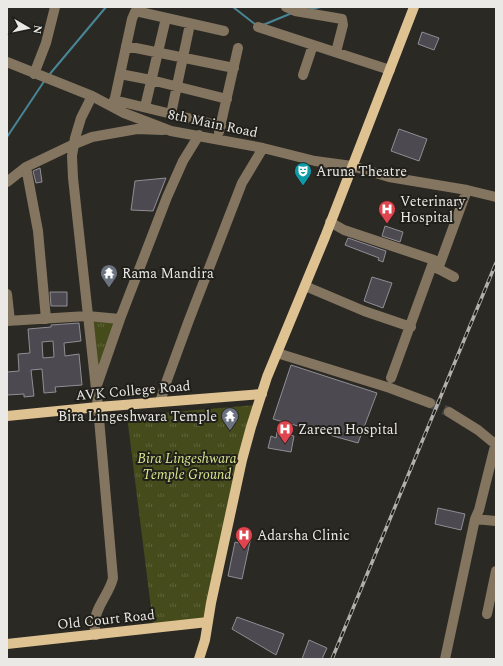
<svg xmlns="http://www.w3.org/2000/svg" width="503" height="666" font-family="Spectral,serif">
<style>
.park{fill:url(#park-tufts)}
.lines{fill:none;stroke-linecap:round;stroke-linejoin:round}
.stream{stroke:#488697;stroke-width:2}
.building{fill:#4c4a50;stroke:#908e95;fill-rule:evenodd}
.minor-tunnel{stroke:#484641;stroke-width:10;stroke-dasharray:10 5;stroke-linecap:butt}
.minor{stroke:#83755f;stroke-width:10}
.major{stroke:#dfc292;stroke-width:10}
.rail-casing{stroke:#b1b0ac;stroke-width:3.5}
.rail{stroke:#211f1a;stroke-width:2;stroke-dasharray:6;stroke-linecap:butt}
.labels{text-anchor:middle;stroke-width:4;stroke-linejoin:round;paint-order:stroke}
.street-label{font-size:14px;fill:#eae9e5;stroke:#211f1a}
.poi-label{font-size:14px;fill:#eae9e5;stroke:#211f1a;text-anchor:start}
.park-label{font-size:14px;font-style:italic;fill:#d8e68e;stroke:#211f1a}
</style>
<defs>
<pattern id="park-tufts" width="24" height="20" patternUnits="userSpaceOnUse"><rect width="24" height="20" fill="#454b1b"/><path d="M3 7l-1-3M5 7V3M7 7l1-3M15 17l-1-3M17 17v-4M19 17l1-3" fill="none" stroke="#60653c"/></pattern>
</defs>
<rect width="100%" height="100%" fill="#2b2924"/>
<!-- park -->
<path class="park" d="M90 319 118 320 97 381Z
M255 405 206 619 153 624 127 416Z"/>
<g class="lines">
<!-- stream -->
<path class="stream" d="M233 7 256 25
M495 7H496
M310 9 321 7
M263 25 292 13
M49 75 106 7
M7 137 45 80"/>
</g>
<!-- building -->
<path class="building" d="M422 32 439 38 434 50 418 44Z
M399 129 427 139 419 161 391 151Z
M40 168 42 182 36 183 33 171Z
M166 178 153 211 131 210 135 181Z
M385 226 403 232 400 242 382 236Z
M348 238 386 251 383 262 378 260 379 258 345 245Z
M372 277 392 283 383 308 364 301Z
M50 292H67V306H51Z
M79 323 81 341 64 343 65 356 79 354 82 385 55 387 56 392 44 393 42 369 31 370 34 396 24 397V394L7 395V372L19 371 18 354 30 353 28 329 51 327V325ZM53 341 54 357 43 358 42 342Z
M291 365 377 393 358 443 273 419Z
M277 432 294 436 291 452 268 448 271 436 276 438Z
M438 508 465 514 461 530 435 524Z
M241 535 251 537 242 579 228 576 235 542 239 543Z
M237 617 284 634 276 655 232 629Z
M309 640 327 648 322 659H302Z"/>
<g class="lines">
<!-- minor-tunnel -->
<path class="minor-tunnel" d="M430 403 449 412"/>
<!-- minor -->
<path class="minor" d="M286 7 295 11 342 19 343 25 336 52
M258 27 390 70
M126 46 234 68
M7 62 92 96 124 113 171 131 263 148 315 161 352 166 389 177 467 190 496 197
M34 74 46 43 55 7
M120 74 151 80 227 99
M303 75 313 45
M92 96 81 118 75 138 72 156 73 178 98 407 113 578C110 593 95 607 95 622 94 626 95 630 96 635
M114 100 221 126
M113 107 132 19 135 12H140L224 31
M145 107 166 18
M171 114 190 24
M219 132 238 48
M26 167 38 231 46 319
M7 182 26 167 72 145 92 137 137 129 163 130
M330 222 344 230 434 260 391 378
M433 266 454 277
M438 269 467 190
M305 286 364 311 411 327
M7 294 10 321
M7 321 87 316 120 319
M277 353 390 388 430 403
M97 385 120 319 167 197 183 161 199 135
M160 402 167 380 189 320 242 183 263 148
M449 412 478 430 495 444
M475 519 496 521
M487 614 496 571
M445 659 475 519 479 510 496 442"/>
<!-- major -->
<path class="major" d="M7 416 98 407 262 394
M7 644 208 622
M199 659 205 640 211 603 242 460 251 427 267 377 325 237 414 7"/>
<!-- rail casing -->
<g class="rail-casing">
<path id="rail" d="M332 659 496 263"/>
</g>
<!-- rail -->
<use href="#rail" class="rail"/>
</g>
<!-- icons -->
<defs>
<g id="theatre-pin" transform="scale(0.9)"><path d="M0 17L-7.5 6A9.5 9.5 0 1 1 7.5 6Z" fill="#0f9aa8" stroke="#211f1a"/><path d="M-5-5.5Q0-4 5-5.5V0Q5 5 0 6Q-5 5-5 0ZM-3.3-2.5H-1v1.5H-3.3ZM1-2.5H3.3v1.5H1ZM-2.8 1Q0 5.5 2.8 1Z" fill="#fff"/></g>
<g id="hospital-pin" transform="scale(0.9)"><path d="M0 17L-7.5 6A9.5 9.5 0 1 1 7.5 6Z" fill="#e0444e" stroke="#211f1a"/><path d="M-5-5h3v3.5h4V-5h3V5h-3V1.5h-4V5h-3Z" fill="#fff"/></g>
<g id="temple-pin" transform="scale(0.9)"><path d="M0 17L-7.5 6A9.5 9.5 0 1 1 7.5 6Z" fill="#6b7280" stroke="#211f1a"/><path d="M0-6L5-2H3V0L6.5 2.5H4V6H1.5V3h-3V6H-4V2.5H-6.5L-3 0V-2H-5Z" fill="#fff"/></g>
</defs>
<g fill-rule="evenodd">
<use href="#theatre-pin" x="303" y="171"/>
<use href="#hospital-pin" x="387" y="209"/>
<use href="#temple-pin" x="109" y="273"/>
<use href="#temple-pin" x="230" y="416"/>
<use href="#hospital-pin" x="285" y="429"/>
<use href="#hospital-pin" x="244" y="535"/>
</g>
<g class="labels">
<!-- street labels -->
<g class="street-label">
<text transform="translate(213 123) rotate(12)" y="5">8th Main Road</text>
<text transform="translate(133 390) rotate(-5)" y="5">AVK College Road</text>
<text transform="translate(106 619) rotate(-6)" y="5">Old Court Road</text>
</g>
<!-- poi labels -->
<g class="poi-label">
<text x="316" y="176">Aruna Theatre</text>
<text x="400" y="206">Veterinary<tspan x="400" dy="16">Hospital</tspan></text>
<text x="122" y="278">Rama Mandira</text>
<text x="217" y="421" text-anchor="end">Bira Lingeshwara Temple</text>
<text x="298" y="434">Zareen Hospital</text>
<text x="257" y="540">Adarsha Clinic</text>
</g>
<!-- park labels -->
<g class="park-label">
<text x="187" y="463">Bira Lingeshwara<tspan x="187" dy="16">Temple Ground</tspan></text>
</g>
</g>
<!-- border -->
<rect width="503" height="666" fill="none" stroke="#eae9e5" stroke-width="16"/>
<!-- north arrow -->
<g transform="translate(28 28) rotate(99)" stroke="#211f1a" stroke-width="3" paint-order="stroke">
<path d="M0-3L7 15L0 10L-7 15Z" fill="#eae9e5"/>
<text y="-6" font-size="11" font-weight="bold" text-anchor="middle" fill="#eae9e5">N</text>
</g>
</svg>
